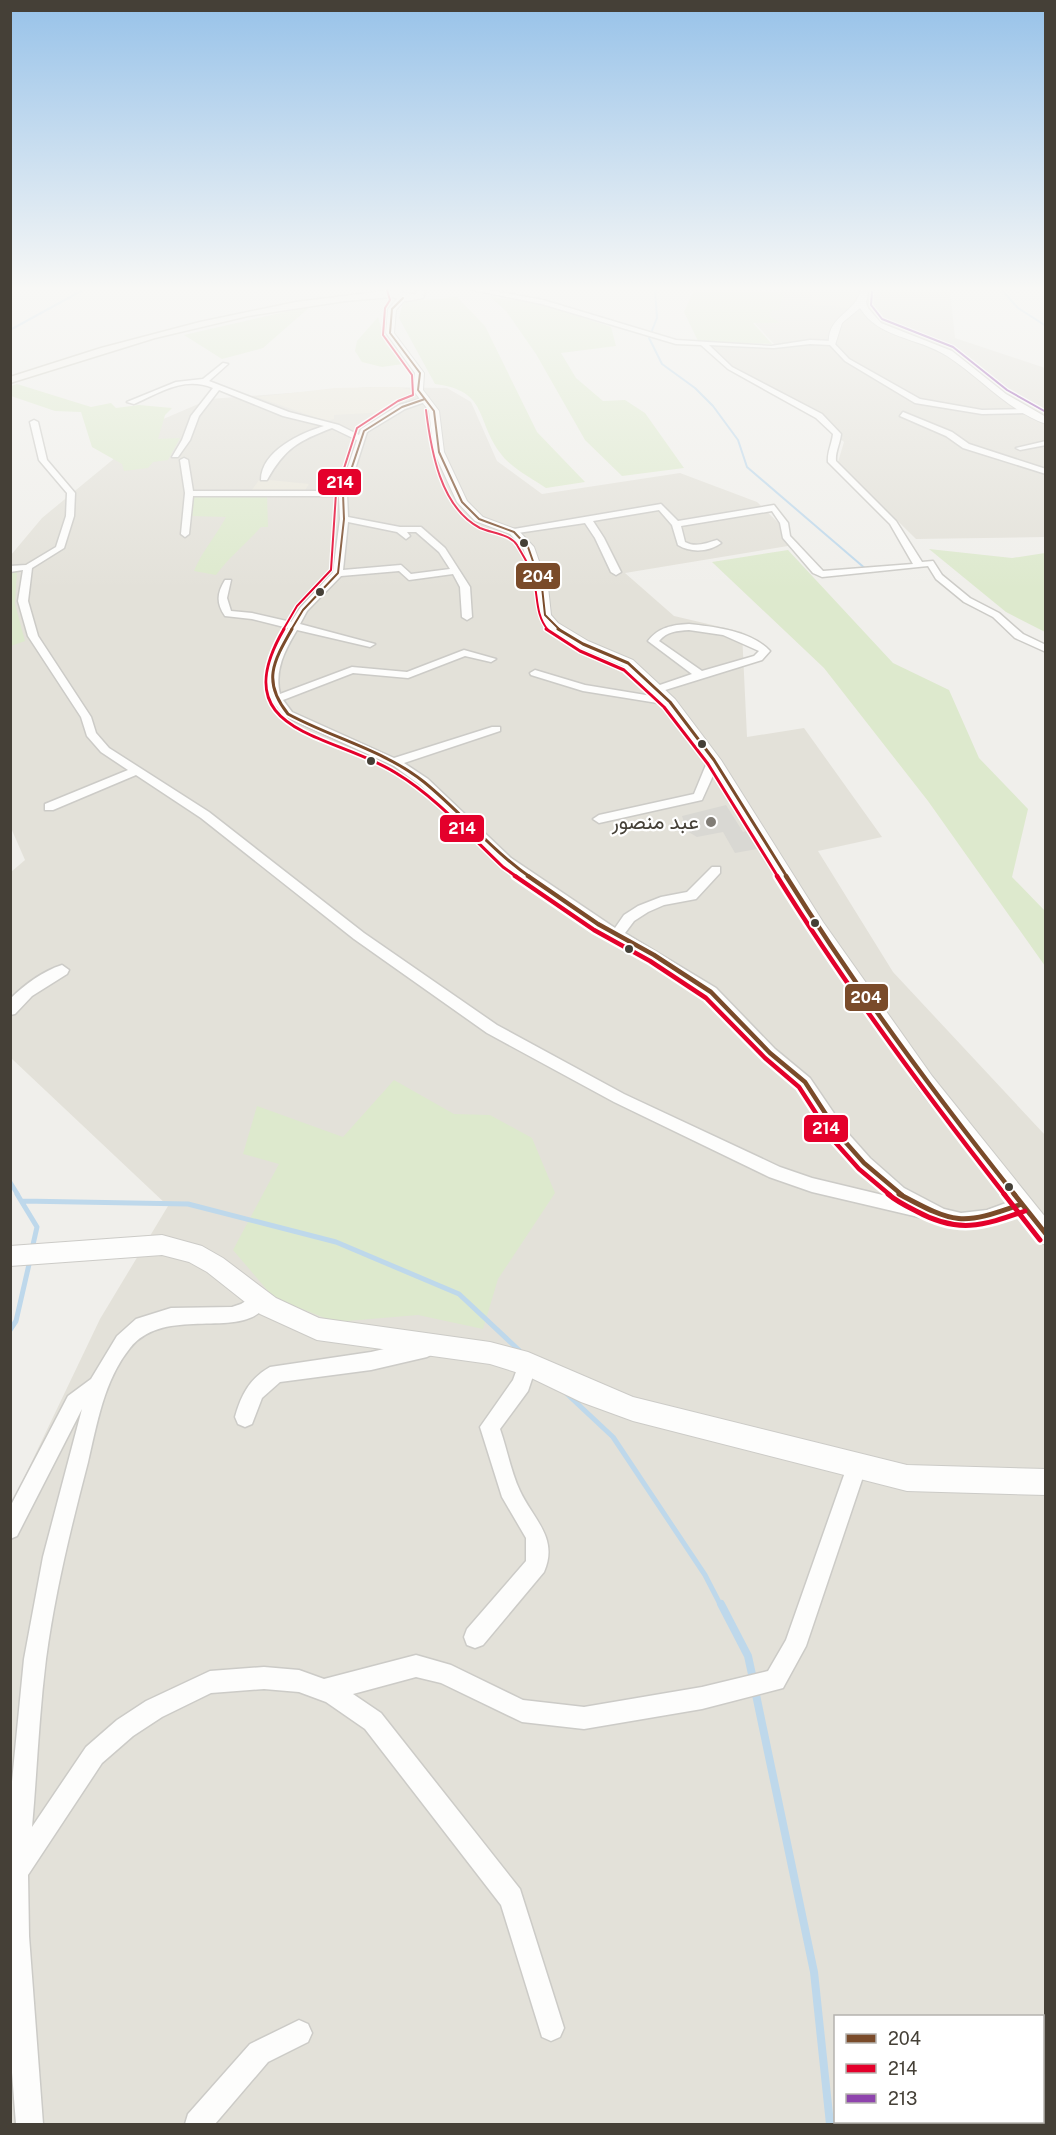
<svg xmlns="http://www.w3.org/2000/svg" width="1056" height="2135" font-family="'Public Sans',Vazirmatn,sans-serif">
<style>
.residential{fill:#e3e1d9;fill-rule:evenodd}
.education{fill:#eae7db}
.green{fill:#dde9cd}
.lines{fill:none;stroke-linecap:round;stroke-linejoin:round}
.stream-far3{stroke:#bed8eb;stroke-width:2}
.stream-far2{stroke:#bed8eb;stroke-width:4.5}
.stream-far1{stroke:#bed8eb;stroke-width:5}
.stream{stroke:#bed8eb;stroke-width:8}
.building{fill:#d9d8d3}
.minor-casing{stroke:#cccbc7;stroke-width:3}
.tertiary-casing{stroke:#cccbc7;stroke-width:2}
.secondary-casing{stroke:#ceccc2;stroke-width:3}
.minor{fill:#fdfdfc;fill-rule:evenodd}
.tertiary{fill:#fdfdfc;fill-rule:evenodd}
.secondary{fill:#f6f4ef;fill-rule:evenodd}
.bus-1-far3-casing{stroke:#fff;stroke-width:4.5}
.bus-1-far2-casing{stroke:#fff;stroke-width:6}
.bus-1-far1-casing{stroke:#fff;stroke-width:9}
.bus-1-casing{stroke:#fff;stroke-width:10}
.bus-2-far3-casing{stroke:#fff;stroke-width:4.5}
.bus-2-far2-casing{stroke:#fff;stroke-width:6}
.bus-2-far1-casing{stroke:#fff;stroke-width:9}
.bus-2-casing{stroke:#fff;stroke-width:10}
.bus-3-casing{stroke:#fff;stroke-width:4.5}
.bus-1-far3{stroke:#7a4b2a;stroke-width:2}
.bus-1-far2{stroke:#7a4b2a;stroke-width:3}
.bus-1-far1{stroke:#7a4b2a;stroke-width:4.5}
.bus-1{stroke:#7a4b2a;stroke-width:5}
.bus-2-far3{stroke:#e4002b;stroke-width:2}
.bus-2-far2{stroke:#e4002b;stroke-width:3}
.bus-2-far1{stroke:#e4002b;stroke-width:4.5}
.bus-2{stroke:#e4002b;stroke-width:5}
.bus-3{stroke:#8e44ad;stroke-width:2}
.bus-dot{fill:#454037;stroke:#fff;stroke-width:2}
.poi-dot{fill:#817d76;stroke:#fff;stroke-width:2}
.labels{text-anchor:middle;stroke-width:4.5;stroke-linejoin:round;paint-order:stroke}
.poi-label{font-size:21px;fill:#454037;stroke:#fff;text-anchor:end}
.line-badge{stroke:#fff;stroke-width:2}
.badge-label{font-size:16px;text-anchor:middle;font-weight:bold;fill:#fff}
</style>
<rect width="100%" height="100%" fill="#f0efeb"/>
<!-- residential -->
<path class="residential" d="M755 290H950L955 338 1045 368V537L916 539 838 462 844 442 815 417 718 360 712 346H776L750 318Z
M369 387 447 388 471 402 497 461 542 494 680 473 757 502 800 544 625 573 674 616 742 632 747 737 804 728 882 837 818 851 893 972 1045 1135V2124H11V1505L100 1319 168 1206 11 1058V872L25 860 11 828V555L42 518 161 420 210 399ZM836 2016H1042V2122H836Z"/>
<!-- education -->
<path class="education" d="M791 290H862V293L851 308 809 304 813 294Z
M397 387 413 390 405 402 386 412 334 415V419L326 421 257 397 335 388Z
M260 479 309 484 304 492 251 491Z"/>
<!-- green -->
<path class="green" d="M694 290H750L783 294 779 311 772 310 769 316 780 323H753L772 344 698 341 684 312Z
M457 297 485 326 537 432 585 482 546 488C533 479 511 468 501 454 475 420 489 391 435 384L399 318 403 302Z
M490 297 538 303 611 327 616 346 561 353 576 378 603 401 625 400 645 413 684 468 622 476 585 440 536 354 506 311Z
M311 306 263 348 222 359 184 335Z
M378 317 386 344 403 364 382 367 362 362 355 351 357 341Z
M17 384 91 407 111 403 116 408 139 405 172 408 165 415 158 439 180 438 168 460 153 462 148 468 124 471 122 464 92 447 81 412 55 411 11 396V386Z
M267 495 268 527H261C246 544 229 557 216 575L194 571C202 551 216 536 226 517L190 516 193 497Z
M929 549 1012 558 1045 553V632L1006 612Z
M788 550 893 663 949 690 979 758 1028 809 1012 877 1045 911V966L928 801 824 668 712 562Z
M10 571H17L15 604 25 641 11 646Z
M394 1080 454 1114 490 1115 532 1138 555 1193 498 1279 483 1329 418 1315 335 1322 274 1298 233 1250 279 1164 243 1154 257 1106 343 1137Z"/>
<g class="lines">
<!-- stream-far3 -->
<path class="stream-far3" d="M655 290 657 318 649 338 662 364 695 388 713 406 738 440 747 467 867 570
M1002 290 1018 308 1046 326
M10 330 83 290"/>
<!-- stream-far2 -->
<path class="stream-far2" d="M10 1182 18 1195"/>
<!-- stream-far1 -->
<path class="stream-far1" d="M17 1194 37 1227 32 1249
M22 1201 188 1204 336 1242 459 1294 522 1353
M10 1330 16 1321 30 1260
M566 1393 613 1437 705 1575 721 1606"/>
<!-- stream -->
<path class="stream" d="M721 1604 748 1656 753 1679
M755 1690 814 1972 830 2124"/>
</g>
<!-- building -->
<path class="building" d="M726 805 743 832 746 831 757 849 735 853 723 832 697 837 687 831 682 816Z"/>
<g class="lines">
<!-- minor casing -->
<g class="minor-casing">
<path id="minor" d="M473 290H488L543 300 676 340 771 346 810 340 832 341 849 359 920 399 982 410 1030 409 1027 413 982 414 915 403 845 361 830 345 810 344 774 348 709 345 732 367 822 414 841 434C840 444 835 452 836 461L896 521 922 562 933 561 942 575 970 598 999 613 1023 634 1046 645V652L1015 638 993 617 964 602 936 579 928 566 822 577 813 573 783 538 780 523 772 511 681 526 685 542C696 548 706 543 717 540L721 543C709 552 691 553 678 545L672 525 659 510 593 521 604 538 621 572 616 575 611 572 595 538 585 523 511 534V530L514 529 661 504 678 521 774 505 788 523 790 536 823 571 913 564 890 524 828 462C827 452 832 444 833 434L816 418 728 369 701 345 676 344 542 304Z
M223 363 228 364 209 381 289 412 339 425 359 435 361 429 399 405 428 397V401L405 409 367 432 347 494 348 517 400 527H421L445 548 470 587 472 617 467 620 462 617 460 587 453 574 409 580 399 571 341 576 307 611 300 624 375 644 370 647 297 630C285 650 274 670 280 694L352 667 407 672 464 650 496 659 491 662 465 656 408 678 353 673 283 700 292 712 394 758 492 727H500V731L404 763 428 779 511 858 615 928 624 915 638 906 661 897 687 892 712 867H720V873L696 899 664 905 648 912 634 921 625 933 716 988 775 1049 810 1078 846 1131 870 1158 904 1188 944 1209 961 1213 987 1210 1022 1197 1028 1199 1030 1204 1028 1209 987 1224 961 1227 812 1192 769 1177 614 1102 487 1033 354 939 201 818 136 775 53 810H45V804L128 770 101 752 87 736 81 717 28 636 18 601 23 570 10 572V566L26 565 56 547 66 516 67 493 39 460 30 422 34 420 38 422 47 460 75 493 74 516 64 548 32 568 28 601 38 636 91 717 96 733 109 748 209 812 364 933 497 1025 624 1094 780 1167 812 1178 891 1197 858 1168 834 1141 800 1086 765 1057 706 996 649 958 593 927 503 864 420 785 394 766 284 716 271 699 266 680 274 652 288 628 252 619 225 616C216 603 217 593 225 580H231L227 598 231 611 252 613 291 622 300 608 333 572 340 519 339 496H193L189 534 185 537 181 534 185 493 180 460 184 458 188 460 193 491H340L357 440 332 428C298 441 285 448 267 480H261C261 451 301 433 324 426L283 416 219 390 199 416 190 440 178 457H172L182 440 191 416 213 388C184 376 161 392 134 404L127 402 176 382 203 379ZM348 522 397 532 406 539 410 536 407 532H416L439 552 450 569 411 574 401 565 343 570Z
M903 412 952 432 969 444 1046 469V474L963 448 946 436 900 416Z
M1046 441V445L1020 450 1016 448Z
M689 624C716 627 751 631 770 651L762 660 662 691H654V687L692 674 648 641C659 627 672 625 689 624ZM689 630 723 635 759 651 754 656 702 671 659 641C667 631 677 631 689 630Z
M535 670 585 685 670 699 675 702 670 705 583 691 531 675 530 673Z
M714 757 720 760 702 800 599 823 593 819 599 815 694 794 708 760Z
M62 965 69 970 67 974 32 996 15 1014 10 1015V999C24 985 43 971 62 965Z
M260 1292 266 1294 269 1300C249 1345 167 1302 130 1348 104 1380 97 1424 88 1462 71 1527 55 1592 46 1659 39 1714 37 1771 32 1827L86 1747 117 1720 146 1701 210 1671 264 1667 299 1670 324 1679 416 1655 451 1665 523 1700 584 1707 702 1687 768 1671 786 1640 850 1458 857 1455 864 1458 867 1465 806 1646 783 1688 702 1709 584 1729 522 1722 441 1683 416 1677 353 1694 381 1713 520 1889 564 2028 560 2037 551 2041 542 2037 501 1905 365 1729 326 1702 299 1692 264 1689 211 1693 162 1717 133 1736 102 1763 28 1875 29 1936 43 2124H16L10 2047V1802L24 1659 43 1557 82 1409 17 1536 10 1539V1507L68 1396 91 1379 117 1336 136 1319 171 1308 232 1307 241 1304Z
M427 1339 433 1342 436 1348 433 1354 427 1357 371 1370 280 1382 262 1398 252 1424 245 1427 238 1424 235 1417C241 1395 250 1378 270 1367L371 1352Z
M528 1355 535 1358 537 1364 528 1391 500 1429C507 1449 511 1472 520 1491 533 1519 559 1538 544 1572L483 1645 475 1648 467 1645 464 1637 467 1629 526 1561V1538L502 1497 480 1427 513 1380 521 1358Z
M299 2020 308 2024 312 2033 308 2042 268 2062 215 2124H185L188 2114 250 2044Z"/>
</g>
<!-- tertiary casing -->
<g class="tertiary-casing">
<path id="tertiary" d="M861 290H869L866 302 868 308 881 323 952 351 1006 394 1046 417V424C1007 410 980 377 947 356 918 337 879 339 860 308L842 323 835 345H829C826 316 855 314 861 290Z
M400 296 407 298 396 310 394 333 424 373 423 390 439 411 444 452 467 501 483 517 518 530 534 547 548 587 551 615 558 623 588 641 633 660 675 699 721 760 823 922 932 1076 1046 1218V1245L1038 1242 918 1088 811 930 707 761 665 705 623 666 578 647 548 629 539 615 536 587 523 548 510 534 475 521 457 502 434 452 429 411 413 390 415 373 386 333 388 309Z
M162 1235 202 1246 223 1258 276 1298 319 1318 490 1342 528 1352 633 1397 907 1465 1046 1469V1495L907 1491 633 1421 581 1402 525 1375 490 1364 317 1340 260 1314 207 1272 189 1262 162 1255 10 1266V1246Z"/>
</g>
<!-- secondary casing -->
<g class="secondary-casing">
<path id="secondary" d="M392 290H403L399 293 416 294 417 290 425 291 423 298 407 301 392 297 345 301 248 316 155 338 10 383V377L101 348 200 322 296 302Z"/>
</g>
<!-- minor -->
<use href="#minor" class="minor"/>
<!-- tertiary -->
<use href="#tertiary" class="tertiary"/>
<!-- secondary -->
<use href="#secondary" class="secondary"/>
<!-- bus-1-far3 casing -->
<g class="bus-1-far3-casing">
<path id="bus-1-far3" d="M403 298 392 309 390 333 420 373 418 390 434 411 439 452 462 502 479 519 514 532 528 547 542 587 545 615 560 630
M291 630 303 610 338 573 344 519 343 494 364 431 402 407 425 399"/>
</g>
<!-- bus-1-far2 casing -->
<g class="bus-1-far2-casing">
<path id="bus-1-far2" d="M292 629C273 662 262 682 288 714 332 738 384 750 424 782 461 812 491 850 530 877
M558 629 583 644 628 663 670 702 714 760 787 877"/>
</g>
<!-- bus-1-far1 casing -->
<g class="bus-1-far1-casing">
<path id="bus-1-far1" d="M528 876 598 924 654 955 711 992 770 1053 805 1082 840 1136 864 1163 902 1195
M786 876C855 987 933 1092 1015 1195"/>
</g>
<!-- bus-1 casing -->
<g class="bus-1-casing">
<path id="bus-1" d="M899 1194C955 1224 961 1226 1022 1204
M1014 1194 1046 1234"/>
</g>
<!-- bus-2-far3 casing -->
<g class="bus-2-far3-casing">
<path id="bus-2-far3" d="M426 410C431 450 440 507 480 528 491 533 510 534 517 545 522 554 529 564 532 574 539 594 534 613 548 630
M283 630 297 606 331 570 336 493 357 428 398 401 413 395 412 375 383 335 385 308 390 300 387 290"/>
</g>
<!-- bus-2-far2 casing -->
<g class="bus-2-far2-casing">
<path id="bus-2-far2" d="M284 629C222 735 333 733 396 773 436 797 469 835 503 867L517 877
M546 629 580 651 624 670 664 707 708 764 778 877"/>
</g>
<!-- bus-2-far1 casing -->
<g class="bus-2-far1-casing">
<path id="bus-2-far1" d="M515 876 594 930 650 961 706 998 765 1058 799 1087 834 1141 859 1169 890 1195
M777 876C846 987 924 1092 1005 1195"/>
</g>
<!-- bus-2 casing -->
<g class="bus-2-casing">
<path id="bus-2" d="M888 1194C896 1201 906 1206 916 1211 958 1234 982 1226 1025 1211
M1004 1194 1040 1240"/>
</g>
<!-- bus-3 casing -->
<g class="bus-3-casing">
<path id="bus-3" d="M872 292 871 305 882 319 953 347 1007 390 1046 412"/>
</g>
<!-- bus-1-far3 -->
<use href="#bus-1-far3" class="bus-1-far3"/>
<!-- bus-1-far2 -->
<use href="#bus-1-far2" class="bus-1-far2"/>
<!-- bus-1-far1 -->
<use href="#bus-1-far1" class="bus-1-far1"/>
<!-- bus-1 -->
<use href="#bus-1" class="bus-1"/>
<!-- bus-2-far3 -->
<use href="#bus-2-far3" class="bus-2-far3"/>
<!-- bus-2-far2 -->
<use href="#bus-2-far2" class="bus-2-far2"/>
<!-- bus-2-far1 -->
<use href="#bus-2-far1" class="bus-2-far1"/>
<!-- bus-2 -->
<use href="#bus-2" class="bus-2"/>
<!-- bus-3 -->
<use href="#bus-3" class="bus-3"/>
</g>
<!-- sky -->
<linearGradient id="sky" x2="0" y2="1"><stop stop-color="#97c2e9"/><stop offset="0.49" stop-color="#f8f8f6"/><stop offset="1" stop-color="#f8f8f6" stop-opacity="0"/></linearGradient>
<rect width="1056" height="589" fill="url(#sky)"/>
<!-- markers -->
<g class="bus-dot">
<circle cx="524" cy="543" r="5"/>
<circle cx="320" cy="592" r="5"/>
<circle cx="702" cy="744" r="5"/>
<circle cx="371" cy="761" r="5"/>
<circle cx="815" cy="923" r="5"/>
<circle cx="629" cy="949" r="5"/>
<circle cx="1009" cy="1187" r="5"/>
</g>
<circle class="poi-dot" cx="711" cy="822" r="6"/>
<g class="labels">
<!-- poi labels -->
<g class="poi-label">
<text x="699" y="829">عبد منصور</text>
</g>
</g>
<g class="line-badge">
<rect x="317" y="468" width="45" height="28" rx="6" fill="#e4002b"/>
<rect x="515" y="562" width="46" height="28" rx="6" fill="#7a4b2a"/>
<rect x="439" y="814" width="46" height="29" rx="6" fill="#e4002b"/>
<rect x="844" y="983" width="45" height="29" rx="6" fill="#7a4b2a"/>
<rect x="803" y="1114" width="46" height="29" rx="6" fill="#e4002b"/>
</g>
<g class="badge-label">
<text x="340" y="488">214</text>
<text x="538" y="582">204</text>
<text x="462" y="834">214</text>
<text x="866" y="1003">204</text>
<text x="826" y="1134">214</text>
</g>
<!-- border -->
<rect width="1056" height="2135" fill="none" stroke="#454037" stroke-width="24"/>
<!-- legend -->
<rect x="834" y="2015" width="210" height="108" fill="#ffffff" stroke="#b5b3af" stroke-width="1.5"/>
<rect x="846" y="2034" width="30" height="9" fill="#7a4b2a" stroke="#b5b3af" stroke-width="1.5"/>
<text x="888" y="2045" font-size="18" fill="#454037">204</text>
<rect x="846" y="2064" width="30" height="9" fill="#e4002b" stroke="#b5b3af" stroke-width="1.5"/>
<text x="888" y="2075" font-size="18" fill="#454037">214</text>
<rect x="846" y="2094" width="30" height="9" fill="#8e44ad" stroke="#b5b3af" stroke-width="1.5"/>
<text x="888" y="2105" font-size="18" fill="#454037">213</text>
</svg>
